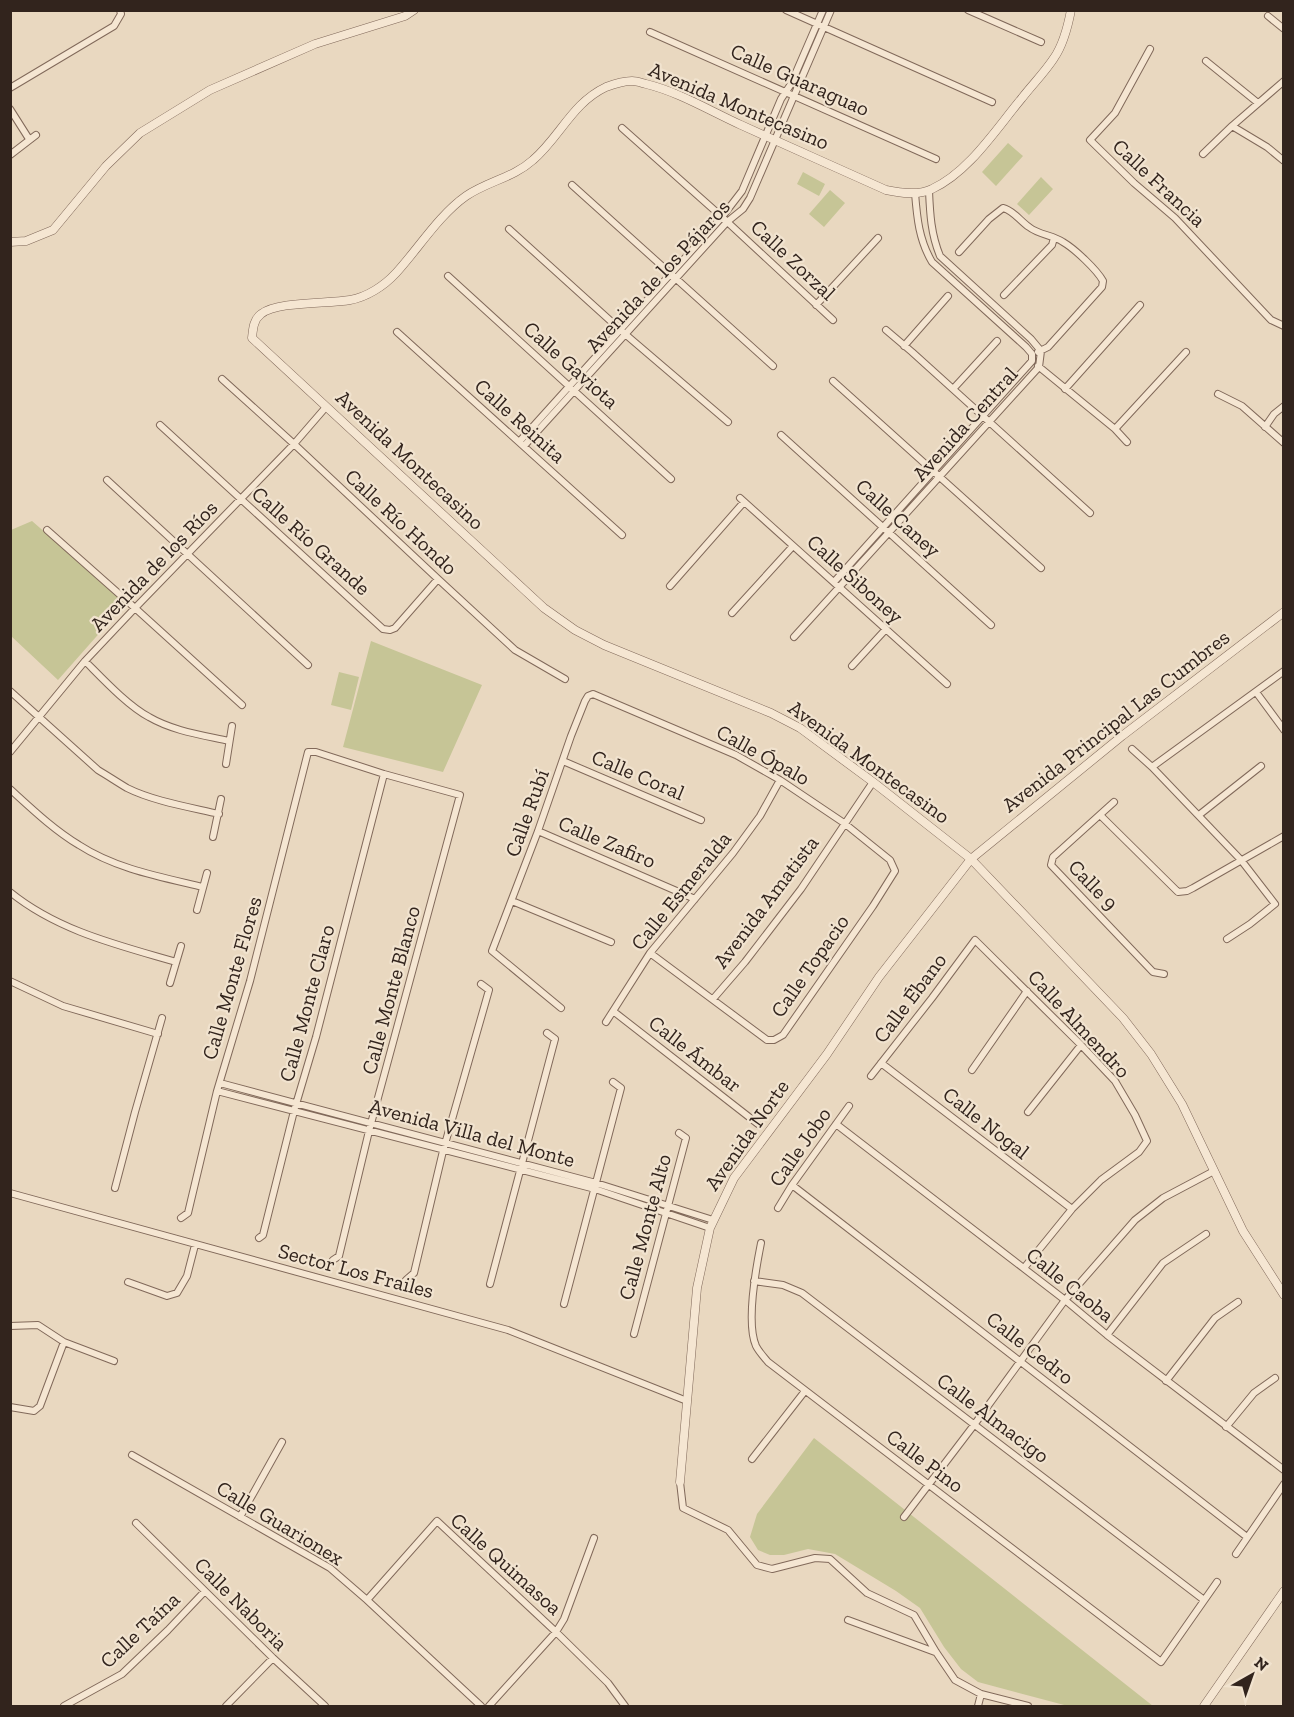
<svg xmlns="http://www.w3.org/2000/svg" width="1294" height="1717" font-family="'Zilla Slab',serif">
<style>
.green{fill:#c6c596}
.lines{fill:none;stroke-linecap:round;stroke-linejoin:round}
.minor-casing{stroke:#81695a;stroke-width:8}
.tertiary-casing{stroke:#81695a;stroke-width:9}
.minor{stroke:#f5e6d2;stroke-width:6}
.tertiary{stroke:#f5e6d2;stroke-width:8}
.labels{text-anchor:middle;stroke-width:4.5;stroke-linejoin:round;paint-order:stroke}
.street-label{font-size:21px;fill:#32241d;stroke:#f1e3cf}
</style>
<rect width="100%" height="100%" fill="#e9d8c0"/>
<!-- green -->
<path class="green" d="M1008 143 1023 156 996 186 982 172Z
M803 172 825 184 819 196 797 184Z
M1041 177 1053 189 1029 215 1017 204Z
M830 190 845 203 824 227 809 214Z
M32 521 126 603 58 680 11 636V530Z
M371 641 482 685 443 772 343 747Z
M339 672 359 677 351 710 331 705Z
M814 1438 1153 1706H1068L978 1682 961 1669 944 1647 920 1608 896 1591 835 1554 808 1549 784 1555H770L758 1550 750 1537 757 1514Z"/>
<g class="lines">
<!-- minor casing -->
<g class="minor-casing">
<path id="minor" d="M786 10 992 102
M968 10 1041 42
M1268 16 1284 29
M650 32 936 159
M1150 49 1115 113 1090 140 1134 183 1175 218 1271 320 1284 326
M1206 61 1258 103
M10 88 114 26 121 14 120 10
M10 109 29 139
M1232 126 1267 147 1284 161
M622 128 722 217 833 320
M1203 154 1232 126 1284 81
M10 155 36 135
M572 185 773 366
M509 229 625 334 728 422
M959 252 989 219 1003 208C1013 210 1020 221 1029 227 1039 235 1053 235 1063 242 1075 249 1097 270 1103 281L1102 287 1048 347 1038 352
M448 276 671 479
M1004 295 1052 245 1054 238
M816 305 878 238
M886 330 912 352 1090 513
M397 332 622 535
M904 346 948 296
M1038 366 1115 429 1127 442
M222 379 294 444 438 579 515 650 565 679
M833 381 1041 568
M953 389 997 341
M1065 389 1140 305
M1218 394 1242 406 1284 443
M160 425 383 629 390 630 395 628 438 579
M1265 427 1274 414 1284 406
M1115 429 1186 352
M781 435 991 625
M519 442 722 217 742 191 781 99 791 84 823 10
M524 446 727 222 743 209 750 198 831 10
M107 480 308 665
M740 498 947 684
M47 530 135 608 242 705
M834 582 1032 361V354L1026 347 932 262C919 240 917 218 915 193
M670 586 744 502
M732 613 793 546
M794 637 1039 367 1041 351 1031 339 940 256C931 234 930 214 929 191
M85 661C103 679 127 705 149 717 173 731 202 735 229 741
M852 666 886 629
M10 691 98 770C108 776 117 782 127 788 153 801 189 807 219 814
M1256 692 1284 730
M1132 749 1152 767 1241 860 1275 904 1250 924 1227 939
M10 752 85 661 135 608 294 444 326 407
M563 761 701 820
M226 764 232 726
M1152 767 1284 671
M10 789C32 809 54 830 79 845 116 869 161 877 203 887
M1114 802 1053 857 1051 865 1153 972 1164 974
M1100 815 1178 892 1187 891 1193 888 1284 836
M1199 815 1261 766
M538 831 695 899
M213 837 221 799
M10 892C58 931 118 945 176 962
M512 901 611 942
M197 910 207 873
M10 981 63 1006 158 1034
M170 983 181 946
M713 999 745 962 801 889 873 782
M561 1008 492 951 538 831 571 736 585 701 588 696 593 694 736 755 780 780 844 823 890 860 895 871 873 906 783 1035 774 1040H767L650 953
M613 1011 758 1124
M606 1022 650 953 733 853 760 816 780 780
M881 1063 1072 1209
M972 1070 1027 991
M871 1076 932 998 975 940 1081 1045 1115 1081 1135 1115 1147 1141 1139 1152 1101 1180 1072 1209 1024 1268
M220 1083 596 1183 713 1220
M217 1091 595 1189 710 1228
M1028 1112 1081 1045
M836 1124 1065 1300 1107 1335 1284 1470
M792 1185 1247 1537
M115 1188 135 1112 162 1018
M10 1193 508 1330 687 1401
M778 1208 792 1185 849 1106
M181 1218 188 1213 217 1091 250 981 308 752H316L384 774 460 795 369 1131 339 1256 333 1260
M259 1238 263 1235 294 1111 316 1037 384 774
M761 1243C756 1268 746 1323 756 1346 759 1352 764 1357 768 1362L1161 1662 1217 1582
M406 1280 414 1273 443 1151 489 990 481 984
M754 1281 783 1285 802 1293 1204 1600
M128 1282 167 1296 177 1293 187 1276 195 1245
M490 1284 555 1039 547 1033
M564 1304 621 1088 613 1082
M10 1326 38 1325 64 1342 114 1361
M634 1334 686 1138 679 1133
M1107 1335 1163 1263 1206 1234
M1166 1381 1215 1318 1238 1302
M10 1407 34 1411 40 1406 64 1342
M1226 1427 1254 1393 1275 1378
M132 1455 330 1568 367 1600 481 1706
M752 1459 805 1391
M680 1482 683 1508 728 1530 757 1565 772 1569 815 1558 830 1559 867 1593 914 1615 936 1652 955 1680 981 1694 1028 1706
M240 1517 282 1442
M904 1517 974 1425 1065 1300 1135 1220 1163 1198 1214 1171
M136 1523 273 1658 325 1706
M1236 1554 1284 1484
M367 1600 437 1521 556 1632 608 1683 625 1706
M848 1620 935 1652
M64 1706 122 1674 168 1630 205 1591
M226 1706 273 1658
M489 1706 556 1632 564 1619 594 1538
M978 1706 981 1694"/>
</g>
<!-- tertiary casing -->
<g class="tertiary-casing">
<path id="tertiary" d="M1071 10C1068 26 1063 45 1054 58 1045 72 1032 85 1022 98 996 129 969 172 932 189 918 196 900 193 886 190 838 168 789 147 741 125 710 111 679 92 646 84 642 83 637 81 632 81 624 81 614 84 606 87 572 103 560 137 533 160 513 178 488 181 466 196 439 215 418 249 396 273 384 286 367 297 350 300 328 304 277 301 261 314 253 320 253 330 252 338L544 608 575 630 604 645 771 713 800 728 873 782 971 859 1123 1018 1151 1054 1182 1104 1243 1231 1284 1295
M10 242 26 241 53 230 106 166 140 133 210 90 315 44 405 16 414 10
M680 1482 697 1288 710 1228 734 1178 827 1054 879 977 971 859 1122 736 1284 612
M1204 1706 1284 1591"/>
</g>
<!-- minor -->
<use href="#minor" class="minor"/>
<!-- tertiary -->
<use href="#tertiary" class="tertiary"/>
</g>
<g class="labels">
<!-- street labels -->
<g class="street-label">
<text transform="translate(800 80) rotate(24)" y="7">Calle Guaraguao</text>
<text transform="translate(739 106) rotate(23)" y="7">Avenida Montecasino</text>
<text transform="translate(1159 183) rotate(43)" y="7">Calle Francia</text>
<text transform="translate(793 260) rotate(43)" y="7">Calle Zorzal</text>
<text transform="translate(658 276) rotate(-47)" y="7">Avenida de los Pájaros</text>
<text transform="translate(571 365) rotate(42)" y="7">Calle Gaviota</text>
<text transform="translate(520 421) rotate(42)" y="7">Calle Reinita</text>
<text transform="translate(965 424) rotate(-48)" y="7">Avenida Central</text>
<text transform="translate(410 460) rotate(43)" y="7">Avenida Montecasino</text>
<text transform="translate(898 518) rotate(42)" y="7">Calle Caney</text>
<text transform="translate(401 522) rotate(43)" y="7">Calle Río Hondo</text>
<text transform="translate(311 541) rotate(42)" y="7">Calle Río Grande</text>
<text transform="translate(154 566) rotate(-46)" y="7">Avenida de los Ríos</text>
<text transform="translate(855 579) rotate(42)" y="7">Calle Siboney</text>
<text transform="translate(1116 721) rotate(-38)" y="7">Avenida Principal Las Cumbres</text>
<text transform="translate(763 755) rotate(29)" y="7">Calle Ópalo</text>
<text transform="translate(869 762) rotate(36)" y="7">Avenida Montecasino</text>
<text transform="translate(638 775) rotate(23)" y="7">Calle Coral</text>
<text transform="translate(527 813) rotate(-70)" y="7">Calle Rubí</text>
<text transform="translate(607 842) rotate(23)" y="7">Calle Zafiro</text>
<text transform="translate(1093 885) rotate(46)" y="7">Calle 9</text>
<text transform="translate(681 891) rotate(-51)" y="7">Calle Esmeralda</text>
<text transform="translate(766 902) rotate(-53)" y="7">Avenida Amatista</text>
<text transform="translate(810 966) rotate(-55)" y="7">Calle Topacio</text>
<text transform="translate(232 978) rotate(-74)" y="7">Calle Monte Flores</text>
<text transform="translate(391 990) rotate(-75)" y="7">Calle Monte Blanco</text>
<text transform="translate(910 998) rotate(-53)" y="7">Calle Ébano</text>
<text transform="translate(307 1003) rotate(-75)" y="7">Calle Monte Claro</text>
<text transform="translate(1079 1024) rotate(47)" y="7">Calle Almendro</text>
<text transform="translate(695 1054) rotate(38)" y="7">Calle Ámbar</text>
<text transform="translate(986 1123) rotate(38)" y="7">Calle Nogal</text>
<text transform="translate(472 1133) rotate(15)" y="7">Avenida Villa del Monte</text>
<text transform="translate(747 1135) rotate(-55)" y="7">Avenida Norte</text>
<text transform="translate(800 1147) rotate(-55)" y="7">Calle Jobo</text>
<text transform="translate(645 1227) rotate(-75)" y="7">Calle Monte Alto</text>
<text transform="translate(356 1271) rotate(15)" y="7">Sector Los Frailes</text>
<text transform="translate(1070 1285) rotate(39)" y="7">Calle Caoba</text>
<text transform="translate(1030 1348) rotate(38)" y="7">Calle Cedro</text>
<text transform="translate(993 1418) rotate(37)" y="7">Calle Almacigo</text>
<text transform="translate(925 1461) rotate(37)" y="7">Calle Pino</text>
<text transform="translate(280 1523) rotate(31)" y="7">Calle Guarionex</text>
<text transform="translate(506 1564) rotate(42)" y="7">Calle Quimasoa</text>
<text transform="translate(241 1604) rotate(45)" y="7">Calle Naboria</text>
<text transform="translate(140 1630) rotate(-43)" y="7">Calle Taína</text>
</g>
</g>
<!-- border -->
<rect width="1294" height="1717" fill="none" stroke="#32241d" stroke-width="24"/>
<!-- north arrow -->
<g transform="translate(1252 1675) rotate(40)" stroke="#f1e3cf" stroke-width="4.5" paint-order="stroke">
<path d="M0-4.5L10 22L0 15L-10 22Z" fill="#32241d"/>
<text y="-9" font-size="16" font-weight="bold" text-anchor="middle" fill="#32241d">N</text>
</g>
</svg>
